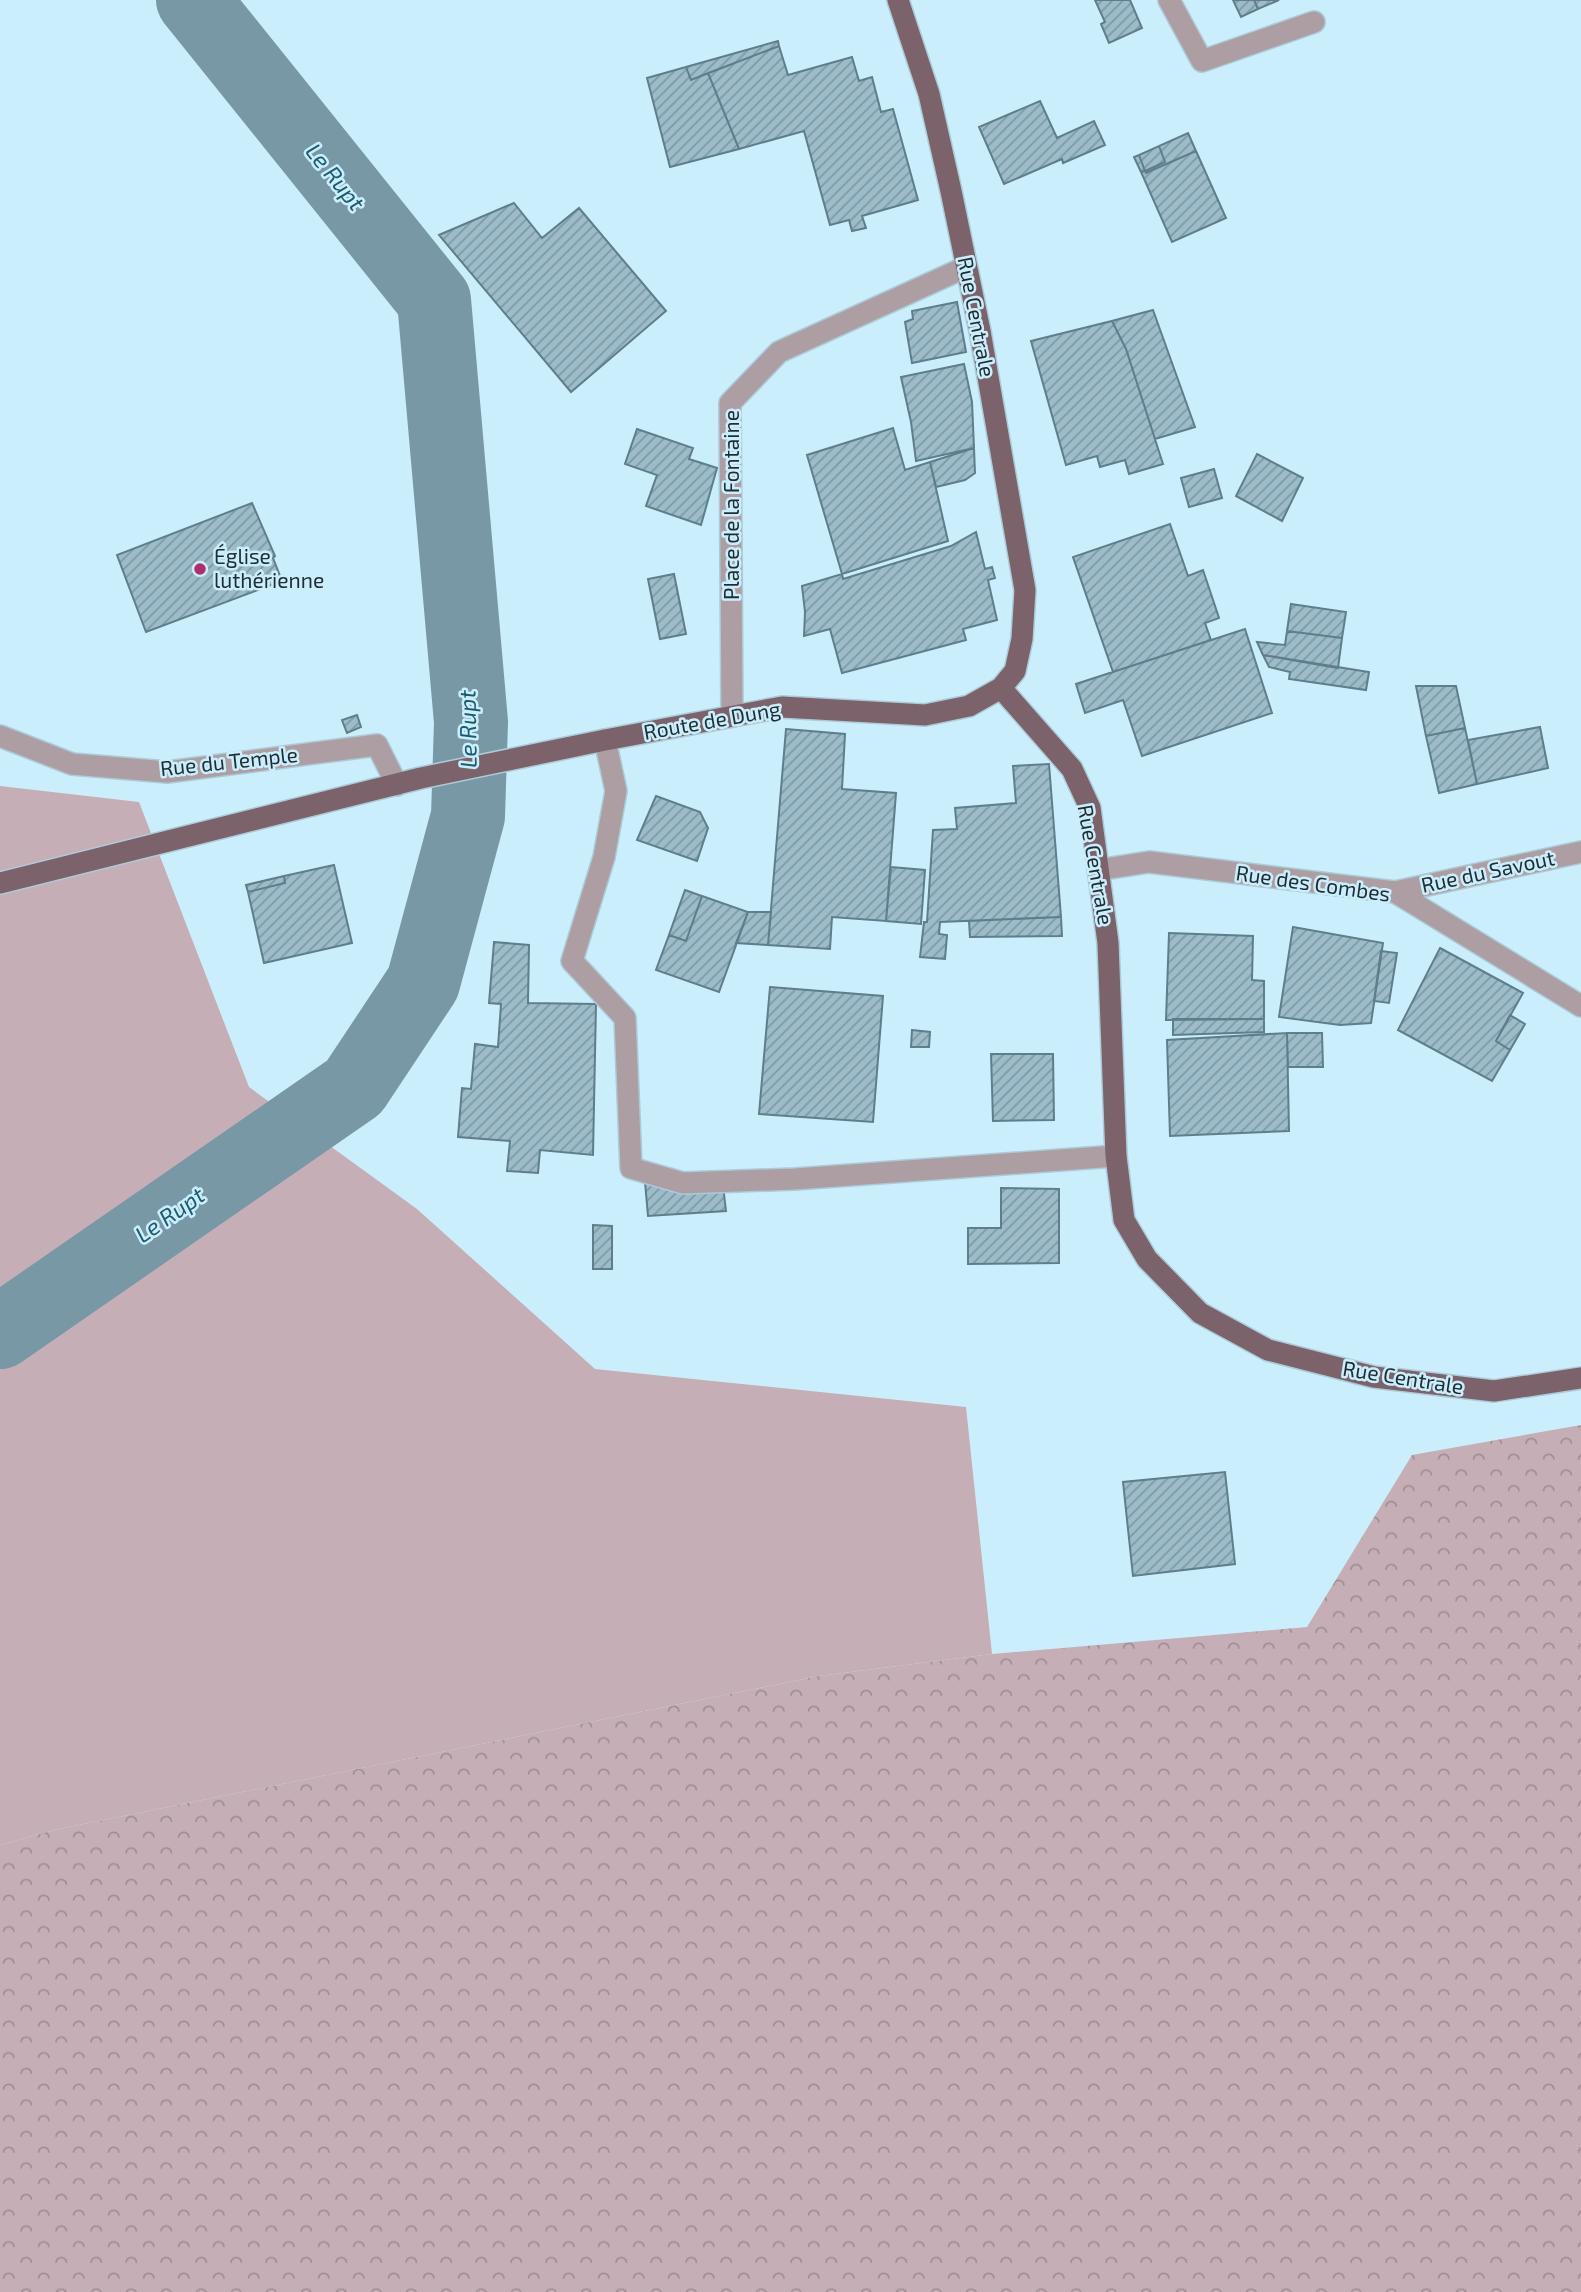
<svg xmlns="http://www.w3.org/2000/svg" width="1581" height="2292" font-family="'Exo 2',sans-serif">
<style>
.green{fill:#c6aeb7}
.forest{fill:url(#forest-crowns)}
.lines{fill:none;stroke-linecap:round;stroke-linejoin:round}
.river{stroke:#7998a6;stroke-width:74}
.building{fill:url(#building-hatch);stroke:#5e7e8c;stroke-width:2}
.minor-casing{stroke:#accbd8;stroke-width:24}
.major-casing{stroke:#accbd8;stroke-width:24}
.minor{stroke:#ad9ea3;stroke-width:21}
.major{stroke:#7b626b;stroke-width:21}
.poi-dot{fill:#b22c71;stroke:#cbeefd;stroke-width:2.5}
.labels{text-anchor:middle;stroke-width:5;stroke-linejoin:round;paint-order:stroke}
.street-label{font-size:21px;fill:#1f2d32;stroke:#cbeefd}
.poi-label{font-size:21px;fill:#1f2d32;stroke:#cbeefd;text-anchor:start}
.water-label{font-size:23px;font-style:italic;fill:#1d5a70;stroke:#cbeefd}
</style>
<defs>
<pattern id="forest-crowns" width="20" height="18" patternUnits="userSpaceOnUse" patternTransform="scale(1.75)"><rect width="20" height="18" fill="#c6aeb7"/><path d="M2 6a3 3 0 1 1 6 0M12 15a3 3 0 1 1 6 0" fill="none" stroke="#a08e95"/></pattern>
<pattern id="building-hatch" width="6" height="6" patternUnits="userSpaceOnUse" patternTransform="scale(1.75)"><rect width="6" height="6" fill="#9cbcca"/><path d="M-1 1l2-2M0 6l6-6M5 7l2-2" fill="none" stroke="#7f99a5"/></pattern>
</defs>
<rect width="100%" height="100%" fill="#cbeefd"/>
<!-- green -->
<path class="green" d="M0 786 139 802 249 1087 417 1209 595 1369 966 1407 992 1654 819 1676 54 1830 0 1845Z"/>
<!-- forest -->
<path class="forest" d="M1581 1425V2292H0V1845L54 1830 819 1676 992 1654 1307 1627 1412 1455Z"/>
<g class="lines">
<!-- river -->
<path class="river" d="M0 1332 354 1087 423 983 468 816 471 722 434 300 193 0"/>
</g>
<!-- building -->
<path class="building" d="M1095 0H1130L1142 28 1109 43 1101 24 1105 22Z
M1233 0H1254L1258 9 1241 17Z
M1254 0H1279L1258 9Z
M778 41 779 46 691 80 686 67Z
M779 46 788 75 852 57 859 81 872 77 881 112 893 109 918 200 862 216 866 228 852 231 849 220 830 225 804 131 739 149 708 73Z
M686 67 691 80 708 73 739 149 670 167 647 78Z
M1040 101 1057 138 1094 121 1105 145 1063 163 1062 159 1004 184 979 127Z
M1188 133 1196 151 1146 173 1145 171 1165 162 1159 146Z
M1159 146 1165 162 1145 171 1139 155Z
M1196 151 1226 218 1172 242 1141 172 1145 171 1146 173Z
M1139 155 1145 171 1141 172 1134 157Z
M514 203 542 238 579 208 666 311 571 392 439 235Z
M957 302 966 352 912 363 905 322 913 319 912 311Z
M1153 310 1195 427 1155 439 1126 349 1112 321Z
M1112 321 1126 349 1163 464 1129 474 1125 460 1100 467 1097 456 1066 465 1031 341Z
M964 364 972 402 974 448 916 461 911 422 901 377Z
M893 428 905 470 930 462 948 541 842 574 807 455Z
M637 429 693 448 689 459 717 468 701 525 646 506 657 475 625 464Z
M974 448 975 473 965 480 936 487 930 462Z
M1257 454 1303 478 1282 521 1236 496Z
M1214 469 1222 498 1189 507 1181 478Z
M252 503 275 556 273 558 282 581 146 632 117 555Z
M1170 524 1188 576 1203 570 1219 618 1205 623 1211 640 1113 672 1073 557Z
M976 532 985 569 992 567 995 578 988 580 997 620 963 629 966 640 842 673 830 629 804 636 805 612 802 586 842 574 843 579 951 546Z
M674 574 686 634 660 639 648 579Z
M1291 604 1346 612 1342 638 1287 631Z
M1245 629 1272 713 1142 756 1123 700 1085 713 1076 684Z
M1287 631 1342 638 1338 668 1263 655 1257 642 1285 645Z
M1263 655 1369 672 1366 690 1289 679 1290 672 1269 667Z
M1416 686H1456L1465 728 1426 736Z
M357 715 361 727 347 733 342 720Z
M1540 727 1548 768 1477 784 1468 740Z
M1465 728 1477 784 1439 793 1426 736Z
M786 729 845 734 842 789 896 793 886 921 832 917 830 949 768 945Z
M1049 764 1061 917 940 922 939 934 947 935 945 959 920 957 924 922H927L933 830 957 829 955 808 1016 803 1013 766Z
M656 796 700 812 708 828 697 861 637 840Z
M334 865 352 943 264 963 248 892 285 883 284 876Z
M891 867 925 870 921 924 886 921Z
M284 876 285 883 248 892 246 885Z
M685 890 702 896 686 941 669 935Z
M702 896 748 912 719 992 656 970 669 935 686 941Z
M748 912H771L768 945 736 943Z
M1061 917 1062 936 970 937 969 921Z
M1293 927 1383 943 1371 1023 1340 1025 1279 1017Z
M1169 933 1253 936 1252 980 1264 981V1019L1166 1020Z
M494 942 529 945 528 1003 596 1004 593 1155 540 1150 538 1173 507 1171 510 1141 458 1137 462 1088 471 1089 475 1044 498 1047 501 1004 489 1003Z
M1440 948 1523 993 1496 1041 1510 1050 1492 1081 1398 1030Z
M1381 951 1397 953 1389 1003 1374 1001Z
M770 987 883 996 873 1122 759 1114Z
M1510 1015 1525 1024 1510 1050 1496 1041Z
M1173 1019H1264V1032L1173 1035Z
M912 1030 930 1032 929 1047H911Z
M1287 1033H1322L1323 1067H1288Z
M1287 1033 1289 1131 1170 1136 1167 1040Z
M991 1054H1053L1054 1120 993 1121Z
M722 1177 726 1211 648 1216 645 1182Z
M1001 1188 1059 1189V1263L968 1264V1228H1001Z
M593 1225 612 1226V1269H593Z
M1225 1472 1235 1564 1133 1576 1123 1482Z"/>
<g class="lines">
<!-- minor casing -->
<g class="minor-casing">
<path id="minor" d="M1169 0 1202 61 1314 22
M732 716 730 403 779 352 966 267
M0 736 72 764 167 772 377 745 397 785
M605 740 616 791 604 857 572 961 625 1018 631 1168 683 1183 795 1179 1116 1156
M1098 870 1149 862 1395 892 1581 1006
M1395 892 1581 852"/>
</g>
<!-- major casing -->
<g class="major-casing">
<path id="major" d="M1001 688 1072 769 1090 808 1108 943 1116 1156 1124 1220 1147 1259 1200 1313 1268 1350 1374 1377 1494 1391 1581 1378
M0 883 421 778 605 740 782 707 925 715 969 706 1001 688 1015 671 1022 639 1025 590 980 331 951 191 929 94 898 0"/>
</g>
<!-- minor -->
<use href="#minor" class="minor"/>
<!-- major -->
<use href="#major" class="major"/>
</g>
<!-- markers -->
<circle class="poi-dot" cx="200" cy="569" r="7"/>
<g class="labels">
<!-- street labels -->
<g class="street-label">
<text transform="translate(976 317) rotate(79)" y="7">Rue Centrale</text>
<text transform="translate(732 505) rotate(-90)" y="7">Place de la Fontaine</text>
<text transform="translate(712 721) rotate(-10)" y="7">Route de Dung</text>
<text transform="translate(229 762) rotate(-6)" y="7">Rue du Temple</text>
<text transform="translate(1095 865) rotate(80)" y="7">Rue Centrale</text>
<text transform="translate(1488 872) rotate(-12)" y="7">Rue du Savout</text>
<text transform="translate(1313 884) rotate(8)" y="7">Rue des Combes</text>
<text transform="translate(1403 1378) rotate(9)" y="7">Rue Centrale</text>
</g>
<!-- poi labels -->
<g class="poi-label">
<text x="214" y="564">Église<tspan x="214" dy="24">luthérienne</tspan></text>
</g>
<!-- water labels -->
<g class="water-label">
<text transform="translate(335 177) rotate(51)" y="8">Le Rupt</text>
<text transform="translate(468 729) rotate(-91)" y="8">Le Rupt</text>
<text transform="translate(170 1215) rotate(-35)" y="8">Le Rupt</text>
</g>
</g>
</svg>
